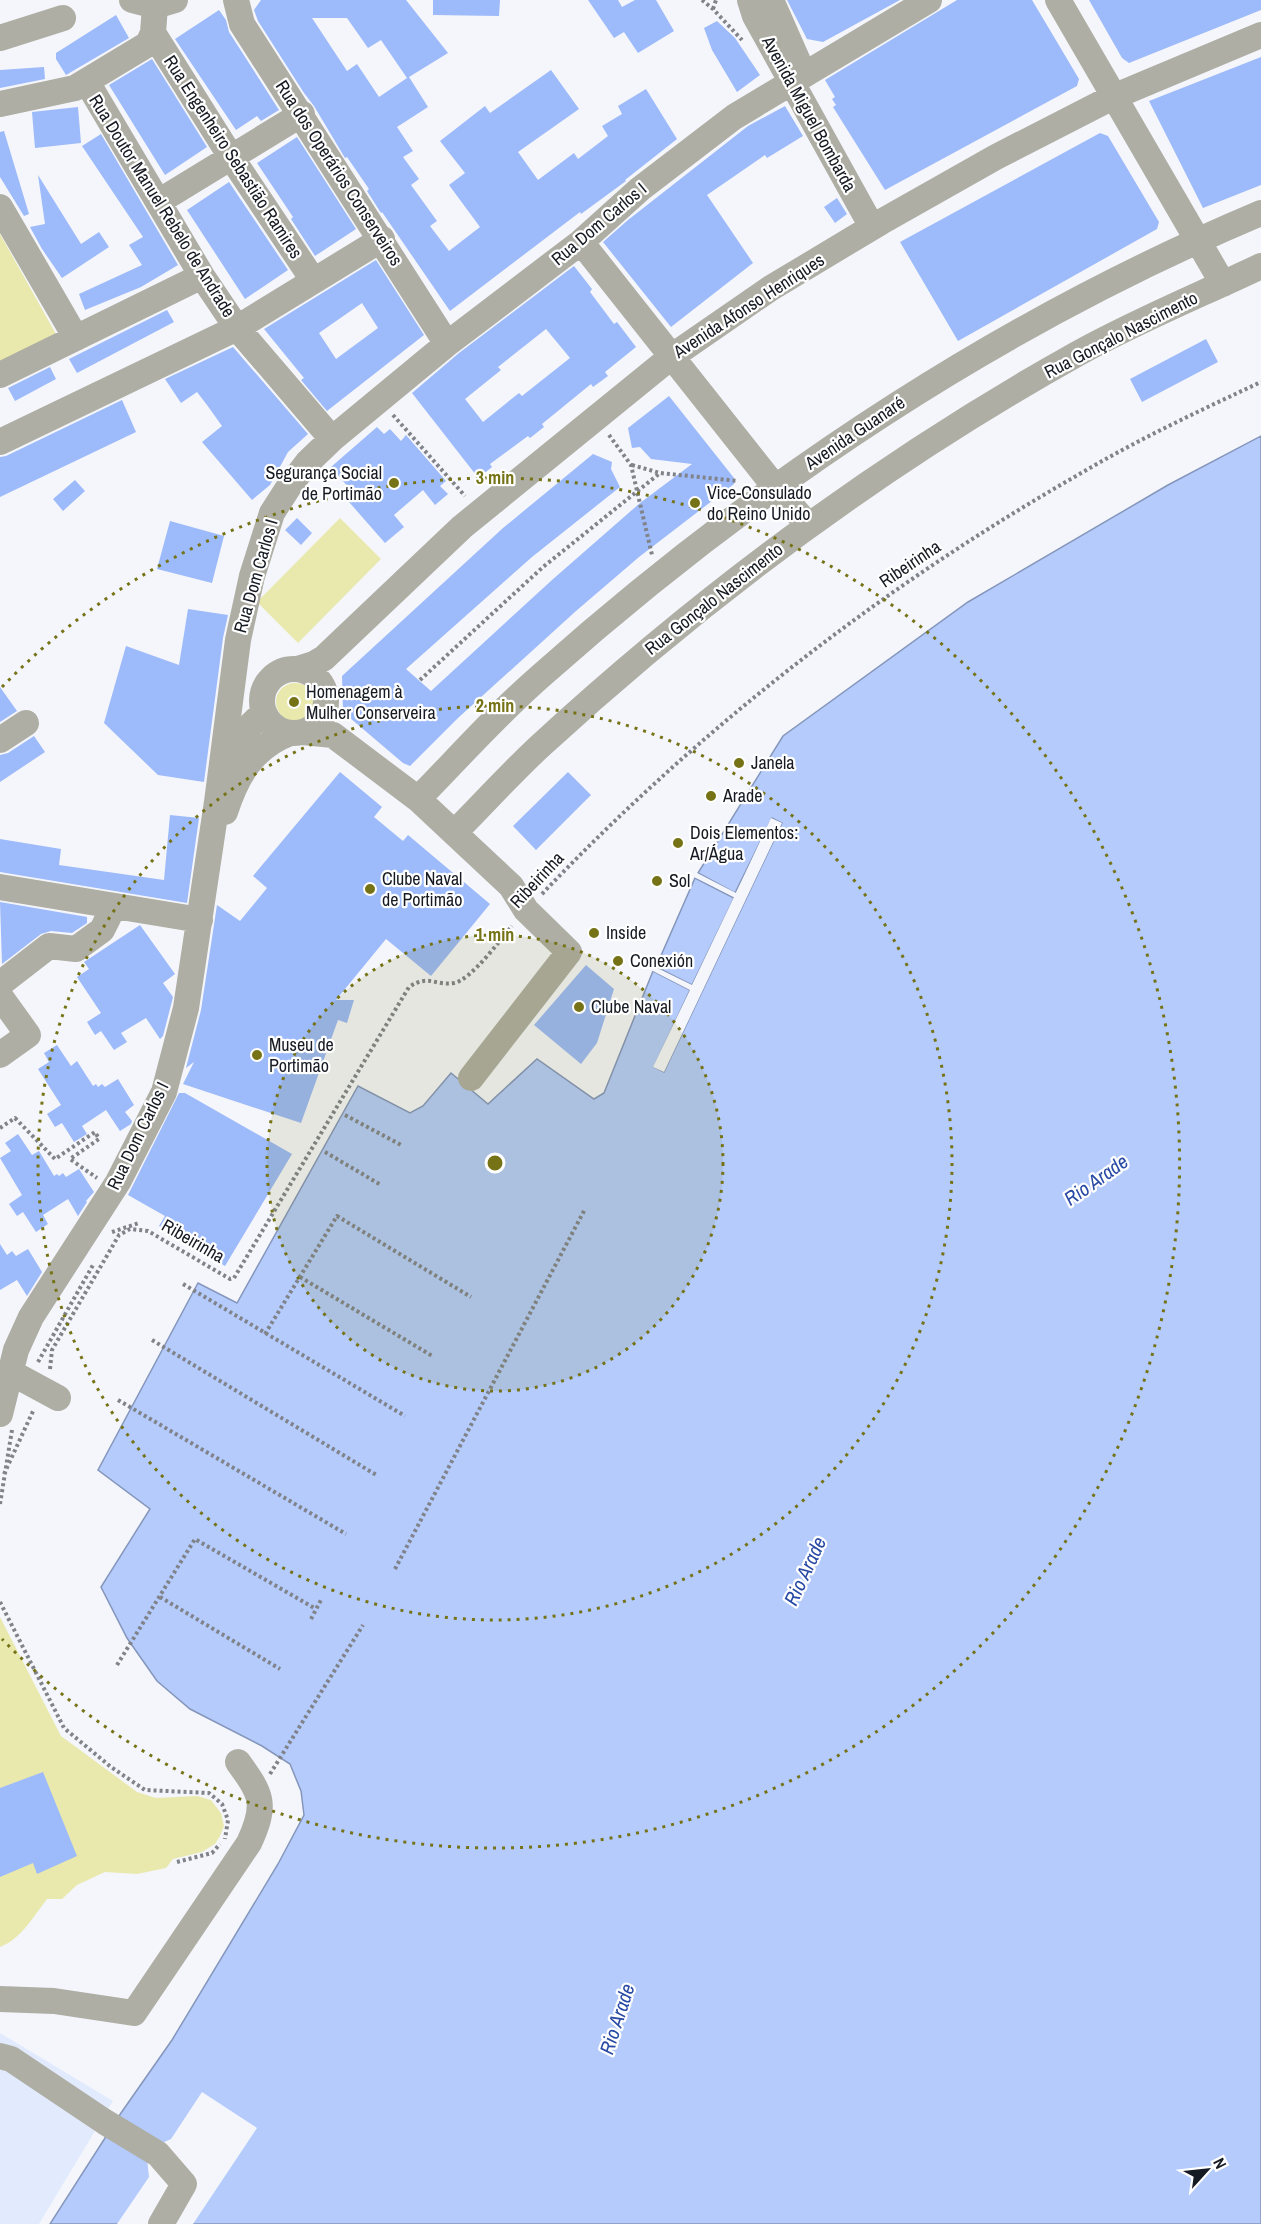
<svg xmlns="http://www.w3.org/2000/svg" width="1261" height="2224" font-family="'Archivo Narrow',sans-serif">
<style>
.built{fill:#e2ebfd}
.green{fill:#e9e9ae}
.water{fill:#b4cbfc;stroke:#8596bb;stroke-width:1.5}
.pier{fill:#f4f6fb;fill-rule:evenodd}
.building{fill:#9dbafa;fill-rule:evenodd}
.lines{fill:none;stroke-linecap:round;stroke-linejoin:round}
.path{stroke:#80838a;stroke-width:4;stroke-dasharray:3 3;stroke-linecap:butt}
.minor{stroke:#aeaea4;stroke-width:26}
.ring{fill:none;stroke:#767317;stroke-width:3;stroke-dasharray:3 6}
.poi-dot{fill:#767317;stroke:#fff;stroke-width:2}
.labels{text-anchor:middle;stroke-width:4.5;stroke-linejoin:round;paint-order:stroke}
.street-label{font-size:18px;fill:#161a22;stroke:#fff}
.poi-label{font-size:18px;fill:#161a22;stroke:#fff;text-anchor:start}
.water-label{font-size:20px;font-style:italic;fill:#2849a4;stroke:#fff}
.centre{fill:#767317;stroke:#fff;stroke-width:3}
.ring-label{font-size:18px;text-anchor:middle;font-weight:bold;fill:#767317;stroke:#fff;stroke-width:4.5;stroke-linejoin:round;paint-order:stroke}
</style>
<rect width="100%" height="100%" fill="#f4f6fb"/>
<!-- built -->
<path class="built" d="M0 2033 113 2101 39 2224H0Z"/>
<!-- green -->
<path class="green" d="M0 234 56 334 0 364Z
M340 518 381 559 298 643 257 602Z
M276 702a19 19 0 1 1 38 0a19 19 0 1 1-38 0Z
M0 1617 61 1736 137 1792 156 1798 197 1796 211 1800 221 1813 224 1826 220 1836 215 1844 202 1852 173 1859 166 1868 137 1874 105 1872 77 1885 62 1899H47C33 1917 21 1939 0 1947Z"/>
<!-- water -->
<path class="water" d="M1261 436V2224H50L121 2113 172 2040 278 1864 304 1815 301 1791 290 1764 262 1746 190 1709 157 1681 127 1638 101 1587 150 1509 98 1470 198 1283 237 1303 358 1086 410 1113 423 1106 451 1073 488 1104 537 1059 594 1099 604 1093 653 971 690 990 654 1067 664 1072 782 823 772 818 735 893 698 873 783 736 968 602 1168 485Z
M695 878 734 898 692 985 656 967Z"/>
<!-- pier -->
<path class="pier" d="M771 818 782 823 664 1072 653 1067 690 990 651 970 653 966 692 985 734 897 692 876H699L695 872 736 893ZM773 822 778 825 663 1068 658 1066 736 899V895Z
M202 2092 257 2128 193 2224H117L149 2177 147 2159 160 2144 171 2139Z"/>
<!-- building -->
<path class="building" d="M261 0H406L448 53 409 77 428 107 397 127 413 151 403 157 419 179 411 185 437 221 430 226 449 251 480 227 449 185 465 173 440 141 485 106 490 113 551 70 579 109 518 152 538 180 574 153 578 159 608 136 602 126 622 114 618 106 646 89 677 139 625 180 626 181 581 214 580 212 450 311 382 212 381 213 367 191 369 189 347 157 345 158 314 106 304 93 258 21 254 10ZM312 18H347L368 48 381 40 407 78 379 97 357 64 347 71Z
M433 0H500L499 16 433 15Z
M588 0H618L622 7 635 0H656L674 31 638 53 624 32 614 38Z
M787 0H900L823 42 807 39Z
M957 0H1032L1079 79 1077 86 885 190 833 107 836 105 832 99 835 97 825 80Z
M1089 0H1261V10L1129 63 1122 58Z
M219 10 226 20 229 32 279 110 261 121 257 116 236 130 175 39Z
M116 15 129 38 66 75 56 59V53Z
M717 21 735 38 760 75 737 92 712 50 704 28Z
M1261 57V185L1203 208 1149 101Z
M152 59 207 147 165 175 109 85Z
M44 67 45 79 0 88V70Z
M785 106 803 136 767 158 765 155 707 195 753 263 671 327 603 242 628 220 748 126Z
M78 107 81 143 35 148 32 112Z
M4 131 29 214 24 216 0 177V132Z
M1100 133 1108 136 1159 222 1157 229 958 341 900 242Z
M101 134 178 265 141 287 85 310 79 294 142 265 129 245 143 237 82 146Z
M297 137 356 229 315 256 291 219 293 217 257 163Z
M38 175 81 244 99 232 109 247 62 278 42 249 30 227 45 224Z
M229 182 288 270 245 299 187 210Z
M837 198 847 214 835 223 824 207Z
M376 260 424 335 327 411 301 380 304 378 264 329ZM362 303 378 328 336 359 319 333Z
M574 266 592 289 590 292 614 324 617 322 636 347 605 372 608 376 593 387 591 384 542 424 544 427 530 438 528 436 490 464 492 467 482 475H476L412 393 459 353ZM546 329 570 358 522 396 519 393 483 422 465 399 501 370 498 367Z
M167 310 174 322 77 373 69 359Z
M1206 339 1218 362 1142 402 1130 379Z
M233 347 308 434 288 452 270 485 252 500 202 442 222 426 207 405 197 392 181 403 165 379Z
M50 367 56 379 15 401 8 388Z
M669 396 734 478V484L639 557 576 611 458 718 410 766 403 763 343 712 342 676 503 528 593 454 612 462 611 469 620 487 532 557 406 669 431 691 552 580 640 503 692 464 651 459 640 447 632 448 628 428Z
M122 400 136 432 0 497V457L6 456Z
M377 427 384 434 390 429 401 441 406 435 446 481 440 486 448 494 435 505 423 490 394 515 404 527 385 543 342 494 349 488 331 467Z
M75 480 85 491 63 511 53 499Z
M297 518 312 533 301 545 285 530Z
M170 521 224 536 212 583 157 569Z
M188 609 228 615 223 638 204 782 158 775 104 723 126 646 179 665Z
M0 687 17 711 0 722Z
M34 736 45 752 0 782V755L8 753Z
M340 772 382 807 374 817 403 841 408 835 490 904 431 976 386 939 336 1000H354L347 1023 338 1020 301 1123 183 1084 194 1062 186 1068 201 1010 217 905 240 921 267 888 253 876Z
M568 772 591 795 536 850 513 826Z
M170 815 199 818 187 903 0 872V839L61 849 59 865 164 880Z
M0 902 87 917V923L72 933 51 931 41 934 2 964Z
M140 925 175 974 163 983 173 997 171 1005 163 1036 160 1039 146 1018 121 1033 127 1042 114 1050 101 1031 95 1035 87 1022 101 1013 77 977 89 969 84 962Z
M586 965 614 989 597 1043 581 1064 534 1025Z
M57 1045 71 1066 77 1061 93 1086 96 1084 98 1087 102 1084 105 1087 118 1079 134 1105 125 1112 132 1121 131 1124 120 1131 106 1110 82 1126 87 1134 74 1142 62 1123 55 1127 47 1114 61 1105 38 1069 49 1062 44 1053Z
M179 1093H185L292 1154 225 1266 159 1226 165 1216 128 1195Z
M18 1134 32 1155 39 1151 54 1176 57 1174 59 1176 63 1173 66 1177 79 1169 94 1192 86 1201 87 1202 78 1216 68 1199 43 1215 48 1224 36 1232 23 1212 17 1216 9 1204 22 1195 0 1158 11 1151 5 1143Z
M0 1244 7 1255 12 1251 16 1256 28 1249 42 1272 27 1296 17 1280 0 1290Z
M43 1772 77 1856 37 1874 33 1863 0 1877V1788Z"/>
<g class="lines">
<!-- path -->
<path class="path" d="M702 0 713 9 742 40
M713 9 716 0
M393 415 465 496
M609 435 631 465 652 555
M632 465 660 473 738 481
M420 680 543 567 660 473
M542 894C701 727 883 586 1083 472 1141 438 1201 410 1261 382
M345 1115 403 1146
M0 1128 15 1118 55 1159 95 1132 99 1139 70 1159 97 1178
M325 1152 381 1185
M112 1232 139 1223
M300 1277 434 1357
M183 1284 405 1416
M265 1334 337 1216 471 1297
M152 1340 378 1476
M38 1362 93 1265
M50 1369 52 1350 119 1235 130 1229 148 1231 230 1279 234 1278 409 987C428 974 436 986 454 983 471 980 500 940 512 926
M118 1400 346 1534
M4 1474 34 1409
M0 1504 12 1430
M395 1569 585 1209
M160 1597 280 1669
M0 1602 64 1728 111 1767 145 1790 209 1793 222 1804 228 1820 225 1839
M311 1619 322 1598
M117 1665 195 1539 316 1609
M270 1774 363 1625
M177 1862 212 1853 220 1844"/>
<!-- minor -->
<path class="minor" d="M132 0 155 6 175 0
M236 0 242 24 447 344
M750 0 755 16 872 227
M771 0 804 75
M1058 0 1223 284
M153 33 231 157 313 280
M0 38 63 18
M87 82 202 276 237 328 332 439
M0 104 75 88 148 44 153 33 155 6
M158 202 302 114
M0 207 76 338
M581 242 775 487 808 525
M0 375 202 276
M0 442 237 328 382 239
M298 669 314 664 324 658 462 527 671 357 771 288 881 222 996 157 1113 97 1261 35
M262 701a32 32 0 1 1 64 0a32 32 0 1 1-64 0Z
M303 732 333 735 418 799 511 886 526 910 569 952 471 1078
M0 740 26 723
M230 763C237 741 245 728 264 713
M418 799C459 757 499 712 543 674 757 484 997 324 1261 213
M225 812C237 775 253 747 290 733
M455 832C483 804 510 774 539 747 703 596 882 463 1077 354 1136 321 1200 295 1261 266
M0 887 200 920
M0 984 49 946 76 949 102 930 114 906
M0 996 28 1035 0 1055
M10 1372 58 1398
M0 1414 16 1350 31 1317 118 1182 164 1092 186 1008 217 802 238 640 252 576 272 513 288 488 307 463 332 439 447 344 581 242 640 189 734 117 929 0
M0 1999 54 2001 134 2013 249 1843C267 1804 262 1795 238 1762
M0 2056 11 2059 105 2122 158 2154 184 2184 161 2224"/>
</g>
<!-- distance rings -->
<circle cx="495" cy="1163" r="228" fill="#767317" fill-opacity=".12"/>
<g class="ring">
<circle cx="495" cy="1163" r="228"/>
<circle cx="495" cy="1163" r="457"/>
<path d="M2 687A685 685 0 1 1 2 1639"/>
</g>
<!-- markers -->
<g class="poi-dot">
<circle cx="394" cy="483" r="6"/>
<circle cx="695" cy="503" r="6"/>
<circle cx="294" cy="702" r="6"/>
<circle cx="739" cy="763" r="6"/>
<circle cx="711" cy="796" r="6"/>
<circle cx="678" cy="843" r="6"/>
<circle cx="657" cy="881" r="6"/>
<circle cx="370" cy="889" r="6"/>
<circle cx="594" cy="933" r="6"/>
<circle cx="618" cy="961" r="6"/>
<circle cx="579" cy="1007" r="6"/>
<circle cx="257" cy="1055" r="6"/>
</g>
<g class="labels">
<!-- street labels -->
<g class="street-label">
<text transform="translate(809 114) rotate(61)" y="6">Avenida Miguel Bombarda</text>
<text transform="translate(233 157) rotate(57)" y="6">Rua Engenheiro Sebastião Ramires</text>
<text transform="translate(339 173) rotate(57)" y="6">Rua dos Operários Conserveiros</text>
<text transform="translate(162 206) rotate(58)" y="6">Rua Doutor Manuel Rebelo de Andrade</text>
<text transform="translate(599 224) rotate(-40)" y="6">Rua Dom Carlos I</text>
<text transform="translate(749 306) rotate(-33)" y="6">Avenida Afonso Henriques</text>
<text transform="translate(1121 335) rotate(-27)" y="6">Rua Gonçalo Nascimento</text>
<text transform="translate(855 433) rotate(-34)" y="6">Avenida Guanaré</text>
<text transform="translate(910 564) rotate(-34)" y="6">Ribeirinha</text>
<text transform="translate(256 576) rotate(-74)" y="6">Rua Dom Carlos I</text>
<text transform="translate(714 599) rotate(-38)" y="6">Rua Gonçalo Nascimento</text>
<text transform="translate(537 880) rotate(-47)" y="6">Ribeirinha</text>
<text transform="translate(138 1136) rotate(-64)" y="6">Rua Dom Carlos I</text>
<text transform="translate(193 1241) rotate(30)" y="6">Ribeirinha</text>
</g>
<!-- poi labels -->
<g class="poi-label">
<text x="382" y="479" text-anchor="end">Segurança Social<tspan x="382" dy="21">de Portimão</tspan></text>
<text x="707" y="499">Vice-Consulado<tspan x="707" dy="21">do Reino Unido</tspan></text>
<text x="306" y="698">Homenagem à<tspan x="306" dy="21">Mulher Conserveira</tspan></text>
<text x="751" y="769">Janela</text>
<text x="723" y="802">Arade</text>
<text x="690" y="839">Dois Elementos:<tspan x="690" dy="21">Ar/Água</tspan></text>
<text x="382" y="885">Clube Naval<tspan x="382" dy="21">de Portimão</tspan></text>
<text x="669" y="887">Sol</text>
<text x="606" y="939">Inside</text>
<text x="630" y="967">Conexión</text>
<text x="591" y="1013">Clube Naval</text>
<text x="269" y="1051">Museu de<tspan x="269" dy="21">Portimão</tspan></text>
</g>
<!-- water labels -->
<g class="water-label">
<text transform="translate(1096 1180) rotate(-35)" y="7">Rio Arade</text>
<text transform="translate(805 1571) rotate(-65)" y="7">Rio Arade</text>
<text transform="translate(617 2019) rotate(-72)" y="7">Rio Arade</text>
</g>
</g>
<circle cx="495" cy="1163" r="9" class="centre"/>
<g class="ring-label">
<text x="495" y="484">3 min</text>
<text x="495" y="712">2 min</text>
<text x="495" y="941">1 min</text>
</g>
<!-- north arrow -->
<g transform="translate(1207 2170) rotate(63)" stroke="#ffffff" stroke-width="4.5" paint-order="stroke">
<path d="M0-4.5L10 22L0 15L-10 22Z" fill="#161a22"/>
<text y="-9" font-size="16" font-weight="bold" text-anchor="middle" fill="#161a22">N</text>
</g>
</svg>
